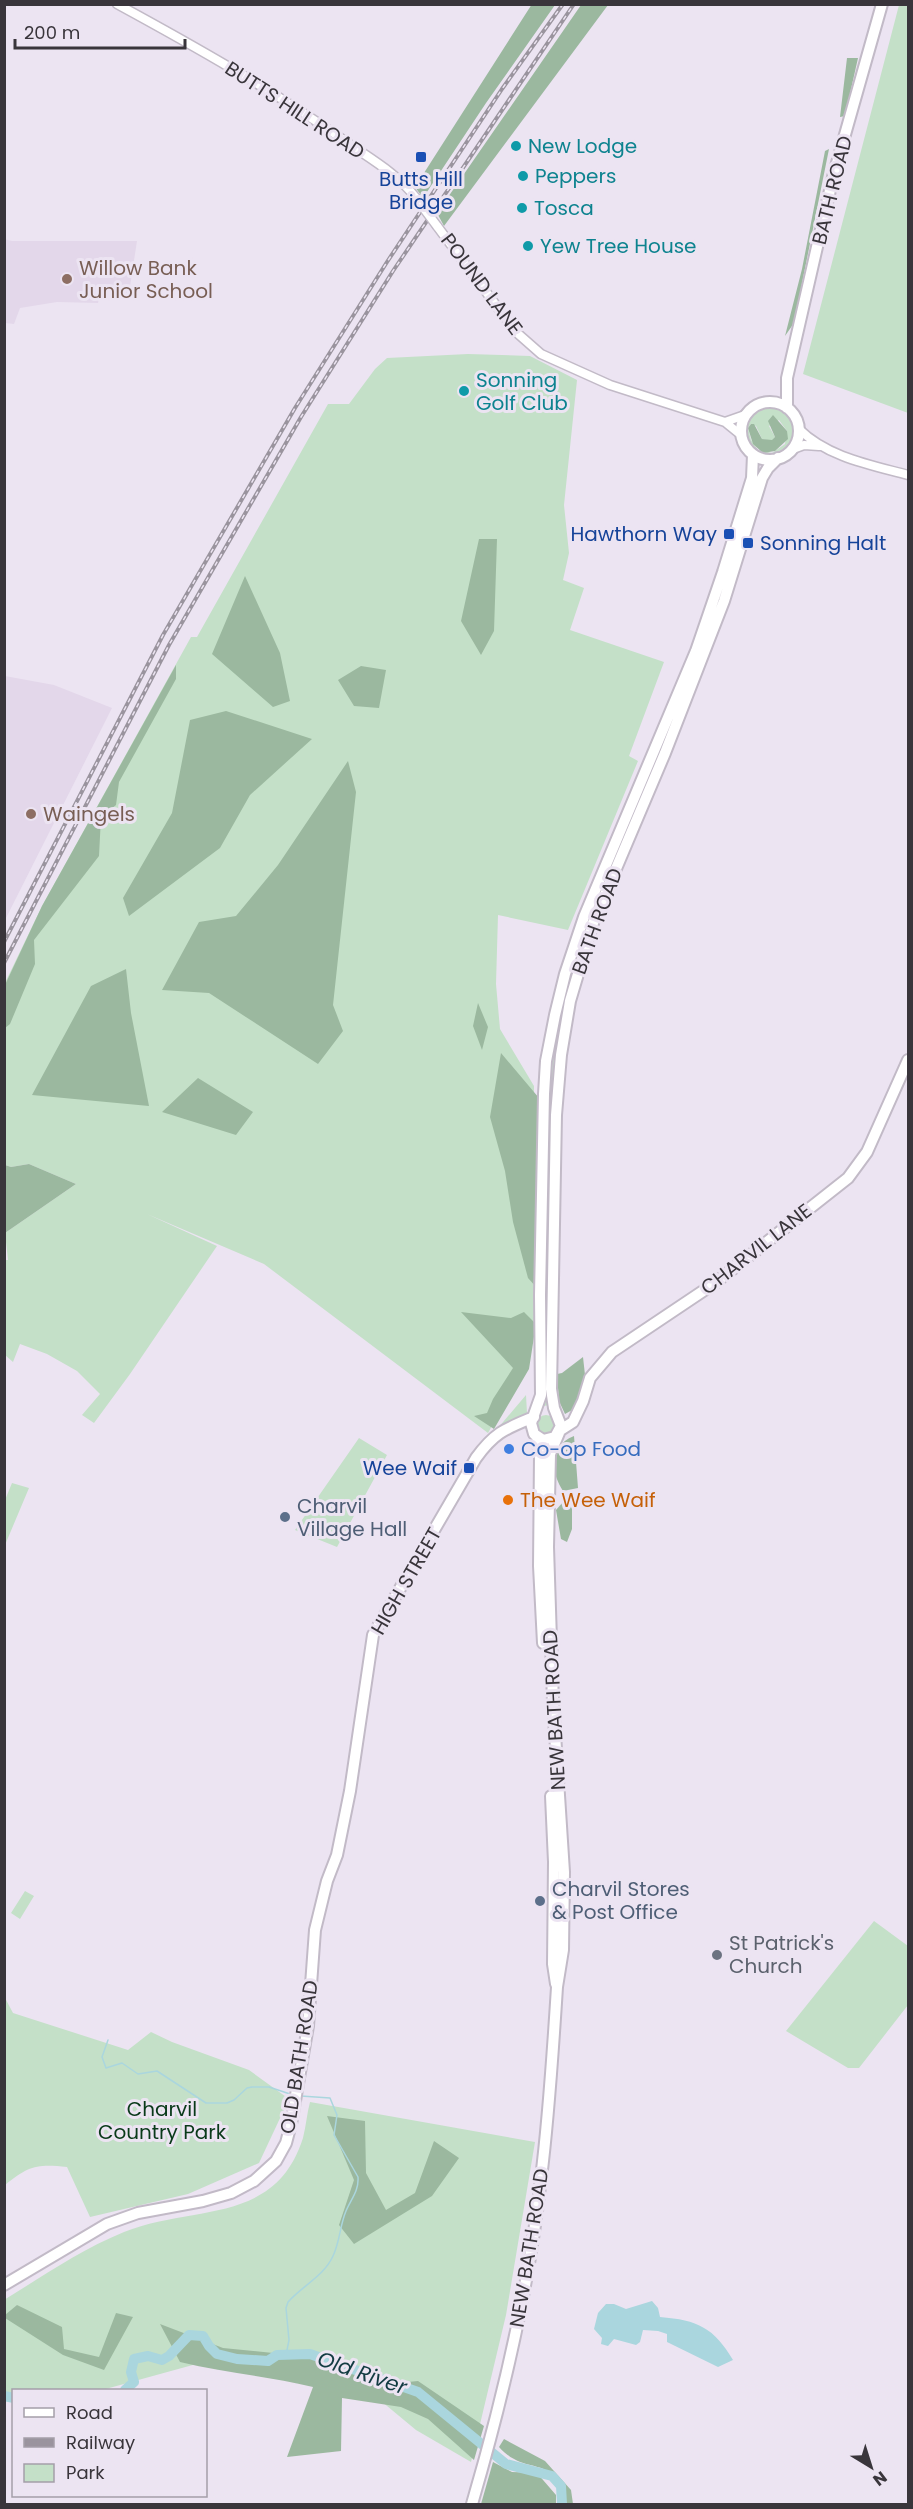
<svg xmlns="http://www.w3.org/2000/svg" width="913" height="2509" font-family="Poppins,sans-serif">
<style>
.built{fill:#e3d7ea}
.green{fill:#c4e0c8;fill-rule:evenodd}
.forest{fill:#9bb89f}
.water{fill:#aad6de}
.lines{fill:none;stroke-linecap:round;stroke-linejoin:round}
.stream{stroke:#aad6de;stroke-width:1.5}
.river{stroke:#aad6de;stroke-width:10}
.minor-casing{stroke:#c2bac7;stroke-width:11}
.major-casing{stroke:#c2bac7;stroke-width:14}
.minor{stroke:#fff;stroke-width:8}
.major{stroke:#fff;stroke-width:10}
.rail-casing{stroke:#9a949e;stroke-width:4}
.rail{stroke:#ece4f2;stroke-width:1.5;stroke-dasharray:4.5;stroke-linecap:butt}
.minor-bridge-casing{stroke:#c2bac7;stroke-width:11;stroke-linecap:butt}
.minor-bridge{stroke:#fff;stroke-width:8}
.culture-dot{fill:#0f9aa8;stroke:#ece4f2;stroke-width:2}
.transit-dot{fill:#1a4fb4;stroke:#ece4f2;stroke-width:2}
.education-dot{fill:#8d6e63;stroke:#ece4f2;stroke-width:2}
.shop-dot{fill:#3f7fe0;stroke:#ece4f2;stroke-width:2}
.food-dot{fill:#e8710a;stroke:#ece4f2;stroke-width:2}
.service-dot{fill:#5c6f8a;stroke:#ece4f2;stroke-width:2}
.worship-dot{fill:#6b7280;stroke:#ece4f2;stroke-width:2}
.labels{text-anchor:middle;stroke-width:6;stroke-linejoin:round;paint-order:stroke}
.street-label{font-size:20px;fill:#39353b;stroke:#ece4f2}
.culture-label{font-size:20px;fill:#0d838f;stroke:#ece4f2;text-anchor:start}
.transit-label{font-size:20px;fill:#164399;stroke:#ece4f2;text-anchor:end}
.education-label{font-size:20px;fill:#785e54;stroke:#ece4f2;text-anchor:start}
.shop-label{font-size:20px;fill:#366cbe;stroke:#ece4f2;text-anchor:start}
.food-label{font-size:20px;fill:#c56008;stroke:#ece4f2;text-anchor:start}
.service-label{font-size:20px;fill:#4e5e75;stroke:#ece4f2;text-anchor:start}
.worship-label{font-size:20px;fill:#5b616d;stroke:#ece4f2;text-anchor:start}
.park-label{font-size:20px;fill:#093a19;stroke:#ece4f2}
.water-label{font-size:21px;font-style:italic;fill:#123b42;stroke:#ece4f2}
</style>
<rect width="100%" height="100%" fill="#ece4f2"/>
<!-- built -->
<path class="built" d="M4 239 12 241H137L129 293 101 288 98 303 57 302 20 308 14 324 5 323Z
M5 676 54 685 112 708 5 920Z"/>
<!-- green -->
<path class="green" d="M899 5H908V413L803 374Z
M468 354 530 356 577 380 564 505 569 553 563 580 584 588 570 630 664 662 629 756 638 761 568 930 498 915 496 984 500 1029 534 1086 535 1319 520 1375 488 1433 264 1264 147 1214 217 1246 130 1374 94 1423 82 1415 100 1394 77 1371 47 1354 20 1344 13 1362 5 1355 4 1260H8L5 1233 76 1184 29 1164 11 1167 5 1165 4 985 42 906 191 637H197L328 404H349L375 369 387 358Z
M771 405C785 406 795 423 796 436L790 446 766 457C753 454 744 439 744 426L750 416ZM779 420 787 431 785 444 772 453 758 450 751 440 748 428 751 424 756 426 762 439 772 441 775 437 769 426Z
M706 639 595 912 556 1064 549 1405 544 1406 548 1084 559 1008 582 933Z
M526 1395 527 1413 498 1428Z
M536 1425a10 10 0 1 1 20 0a10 10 0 1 1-20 0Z
M359 1438 387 1455 337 1547 295 1530Z
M12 1483 29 1488 5 1545V1500Z
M25 1891 34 1896 20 1919 11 1913Z
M874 1921 908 1946V2005L859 2068H848L786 2031Z
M4 1996 13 2013 128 2050 151 2032 172 2042 249 2070 289 2099 259 2163 188 2194 90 2217 67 2167C36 2164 29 2166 5 2185Z
M310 2102 535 2142 506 2315 471 2462 416 2430 375 2396 200 2363 102 2390H14L13 2399 5 2396 4 2300C43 2276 82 2249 124 2232 193 2204 275 2226 303 2138 306 2126 307 2113 310 2102Z"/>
<!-- forest -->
<path class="forest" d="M532 4 555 5 486 103 423 198 415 187Z
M581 5H608L444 226 437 213Z
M847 58H858L845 116 840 117Z
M829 149 794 323 785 336 802 269 825 151Z
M773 415 787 431 788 439 775 451 763 453 753 444 748 428 751 424H754L762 439 772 440 775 437 768 421Z
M479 539H497L494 631 481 655 461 621Z
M245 576 280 653 290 701 273 707 212 654Z
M176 665V679L119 782 116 805 101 817 99 856 34 940 35 964 10 1024 5 1028V985L42 906Z
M361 666 386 670 379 708 354 706 338 680Z
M226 711 312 739 250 795 220 848 129 916 123 898 172 813 190 720Z
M348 761 356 792 333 1005 343 1031 318 1064 209 993 162 990 199 922 236 916 278 865Z
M126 969 131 1013 149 1106 32 1095 91 986Z
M478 1003 488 1027 482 1050 473 1026Z
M501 1053 539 1098 537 1288 528 1278 513 1222 505 1171 490 1117Z
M198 1078 253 1112 236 1135 162 1112Z
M29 1164 76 1184 5 1233V1165L11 1167Z
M461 1312 511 1318 524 1312 536 1324 529 1369 494 1429 474 1416 487 1413 493 1399 513 1368Z
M583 1357 585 1375 574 1409 565 1414 559 1401 557 1374 562 1373Z
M574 1436 578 1488 563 1491C550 1471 549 1446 574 1436Z
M563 1502 572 1507V1529L567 1542 561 1539 556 1510Z
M327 2116 365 2121 366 2173 386 2210 415 2193 434 2141 459 2158 432 2196 354 2244 339 2225 354 2180Z
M17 2305 62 2327 64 2349 99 2357 116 2313 133 2317 104 2370 63 2355 5 2318V2315Z
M160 2324 223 2348 273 2353 318 2352 388 2384 418 2381 484 2426 474 2460 428 2419 401 2407 342 2398 341 2451 287 2457 313 2387C269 2376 224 2373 180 2362Z
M504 2439 545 2461 571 2490 573 2504H566C554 2450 528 2479 499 2447Z
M493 2462 512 2472 537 2473 556 2495V2504H481Z"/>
<!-- water -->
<path class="water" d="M652 2301 658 2308 660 2317C698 2320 714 2328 733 2360L718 2367 667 2342V2334L658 2331 643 2330 640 2342 636 2345 614 2339 608 2346 601 2344 602 2338 594 2329 598 2313 606 2304H614L626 2309Z"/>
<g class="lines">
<!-- stream -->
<path class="stream" d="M108 2040 102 2057 106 2068 122 2063 138 2074 157 2071 206 2103H227L234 2100 247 2088 252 2087H269L290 2094
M286 2355 289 2340 286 2308 288 2302C302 2286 324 2276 333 2256 340 2241 340 2225 346 2211 351 2199 359 2191 358 2177L334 2135 337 2115 330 2098 301 2096"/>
<!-- river -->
<path class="river" d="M125 2390 134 2382 131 2372 134 2359 148 2356 162 2360 169 2356 189 2335 203 2336 209 2346 217 2354 237 2359 268 2361 277 2355 310 2354 418 2392 506 2464 552 2476 561 2486 562 2504
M4 2396 14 2398"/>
<!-- minor casing -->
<g class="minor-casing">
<path id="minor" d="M117 4C196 47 272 90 345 141 369 158 398 174 416 198
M437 226 516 332 541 354 610 385 725 422 741 435
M725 422 745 415
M799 429C827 457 871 465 908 475
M793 449 804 445 819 446"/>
</g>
<!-- major casing -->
<g class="major-casing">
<path id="major" d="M741 431a29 29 0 1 1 58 0a29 29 0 1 1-58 0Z
M787 408V378L833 177 882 4
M753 455 752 478 723 572 696 651 584 917 565 974 555 1015 546 1061 544 1094 540 1295 541 1395 531 1423 534 1434 543 1440 555 1437 561 1426 554 1408 551 1389 556 1115 561 1055 570 1001 593 923 665 753 724 601 762 478 768 468 778 458
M559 1431 573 1422 583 1401 590 1378 612 1352 715 1283 848 1178 867 1152 908 1060
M537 1437 540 1455 539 1566 543 1643
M551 1796 554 1862 553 1964 556 1984
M4 2285 107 2224 138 2213 203 2201 231 2193 254 2181 276 2161 286 2143 291 2124 308 2026 315 1930 327 1881 337 1855 350 1791 373 1635 476 1458C495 1432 505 1429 534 1417
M472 2504C503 2398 529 2289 541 2178 549 2115 553 2051 557 1987L563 1950 564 1872 553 1703 548 1547 550 1454 559 1433"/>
</g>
<!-- minor -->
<use href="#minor" class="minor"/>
<!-- major -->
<use href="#major" class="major"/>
<!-- rail casing -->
<g class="rail-casing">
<path id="rail" d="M4 942 163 635 295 408 387 262 502 89 563 4
M4 963 169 645 301 417 393 271 574 4"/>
</g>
<!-- rail -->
<use href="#rail" class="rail"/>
<!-- minor-bridge casing -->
<g class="minor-bridge-casing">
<path id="minor-bridge" d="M416 198 437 226"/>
</g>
<!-- minor-bridge -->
<use href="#minor-bridge" class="minor-bridge"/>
</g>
<!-- markers -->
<g class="culture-dot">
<circle cx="516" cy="146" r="6"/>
<circle cx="523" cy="176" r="6"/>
<circle cx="522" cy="208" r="6"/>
<circle cx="528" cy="246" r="6"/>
<circle cx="464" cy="391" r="6"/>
</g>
<g class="transit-dot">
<rect x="415" y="151" width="12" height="12" rx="3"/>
<rect x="723" y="528" width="12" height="12" rx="3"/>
<rect x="742" y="537" width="12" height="12" rx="3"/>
<rect x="463" y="1462" width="12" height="12" rx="3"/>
</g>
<g class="education-dot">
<circle cx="67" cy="279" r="6"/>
<circle cx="31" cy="814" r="6"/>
</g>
<circle class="shop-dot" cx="509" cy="1449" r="6"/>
<circle class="food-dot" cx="508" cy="1500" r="6"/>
<g class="service-dot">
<circle cx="285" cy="1517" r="6"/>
<circle cx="540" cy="1901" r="6"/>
</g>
<circle class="worship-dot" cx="717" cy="1955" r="6"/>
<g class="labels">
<!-- street labels -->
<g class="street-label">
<text transform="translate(295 110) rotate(33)" y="7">BUTTS HILL ROAD</text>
<text transform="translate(832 190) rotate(-76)" y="7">BATH ROAD</text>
<text transform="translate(482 284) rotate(53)" y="7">POUND LANE</text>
<text transform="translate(597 921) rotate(-70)" y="7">BATH ROAD</text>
<text transform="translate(756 1249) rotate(-38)" y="7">CHARVIL LANE</text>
<text transform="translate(406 1581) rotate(-60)" y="7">HIGH STREET</text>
<text transform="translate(554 1710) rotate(-93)" y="7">NEW BATH ROAD</text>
<text transform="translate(299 2057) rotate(-81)" y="7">OLD BATH ROAD</text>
<text transform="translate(529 2248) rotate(-81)" y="7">NEW BATH ROAD</text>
</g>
<!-- culture labels -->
<g class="culture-label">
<text x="528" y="153">New Lodge</text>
<text x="535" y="183">Peppers</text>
<text x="534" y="215">Tosca</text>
<text x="540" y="253">Yew Tree House</text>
<text x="476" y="387">Sonning<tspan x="476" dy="23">Golf Club</tspan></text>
</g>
<!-- transit labels -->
<g class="transit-label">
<text x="421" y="186" text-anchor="middle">Butts Hill<tspan x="421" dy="23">Bridge</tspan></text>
<text x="717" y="541">Hawthorn Way</text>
<text x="760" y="550" text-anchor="start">Sonning Halt</text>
<text x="457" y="1475">Wee Waif</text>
</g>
<!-- education labels -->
<g class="education-label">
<text x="79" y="275">Willow Bank<tspan x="79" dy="23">Junior School</tspan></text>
<text x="43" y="821">Waingels</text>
</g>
<!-- shop labels -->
<g class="shop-label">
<text x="521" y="1456">Co-op Food</text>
</g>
<!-- food labels -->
<g class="food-label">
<text x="520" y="1507">The Wee Waif</text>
</g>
<!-- service labels -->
<g class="service-label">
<text x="297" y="1513">Charvil<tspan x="297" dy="23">Village Hall</tspan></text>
<text x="552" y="1896">Charvil Stores<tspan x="552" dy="23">&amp; Post Office</tspan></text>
</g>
<!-- worship labels -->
<g class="worship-label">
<text x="729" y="1950">St Patrick's<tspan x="729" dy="23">Church</tspan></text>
</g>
<!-- park labels -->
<g class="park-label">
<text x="162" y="2116">Charvil<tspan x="162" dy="23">Country Park</tspan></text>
</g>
<!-- water labels -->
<g class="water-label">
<text transform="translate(362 2373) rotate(19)" y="7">Old River</text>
</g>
</g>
<!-- border -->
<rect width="913" height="2509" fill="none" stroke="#39353b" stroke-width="12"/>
<!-- legend -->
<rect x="12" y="2389" width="195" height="108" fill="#ece4f2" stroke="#a49ea9" stroke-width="1.5"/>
<rect x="24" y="2408" width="30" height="9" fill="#ffffff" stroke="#a49ea9" stroke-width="1.5"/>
<text x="66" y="2419" font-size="18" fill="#39353b">Road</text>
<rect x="24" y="2438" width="30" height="9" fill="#9a949e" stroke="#a49ea9" stroke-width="1.5"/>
<text x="66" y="2449" font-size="18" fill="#39353b">Railway</text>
<rect x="24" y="2464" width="30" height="18" fill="#c4e0c8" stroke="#a49ea9" stroke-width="1.5"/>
<text x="66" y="2479" font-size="18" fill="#39353b">Park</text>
<!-- north arrow -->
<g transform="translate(871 2467) rotate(142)" stroke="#ece4f2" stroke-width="4.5" paint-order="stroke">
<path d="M0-4.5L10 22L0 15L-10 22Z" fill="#39353b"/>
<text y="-9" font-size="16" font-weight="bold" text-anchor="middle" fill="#39353b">N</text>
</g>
<!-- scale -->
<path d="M15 39v9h170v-9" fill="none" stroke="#39353b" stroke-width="3"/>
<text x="24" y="39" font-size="18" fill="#39353b" stroke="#ece4f2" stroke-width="4.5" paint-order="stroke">200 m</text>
</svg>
